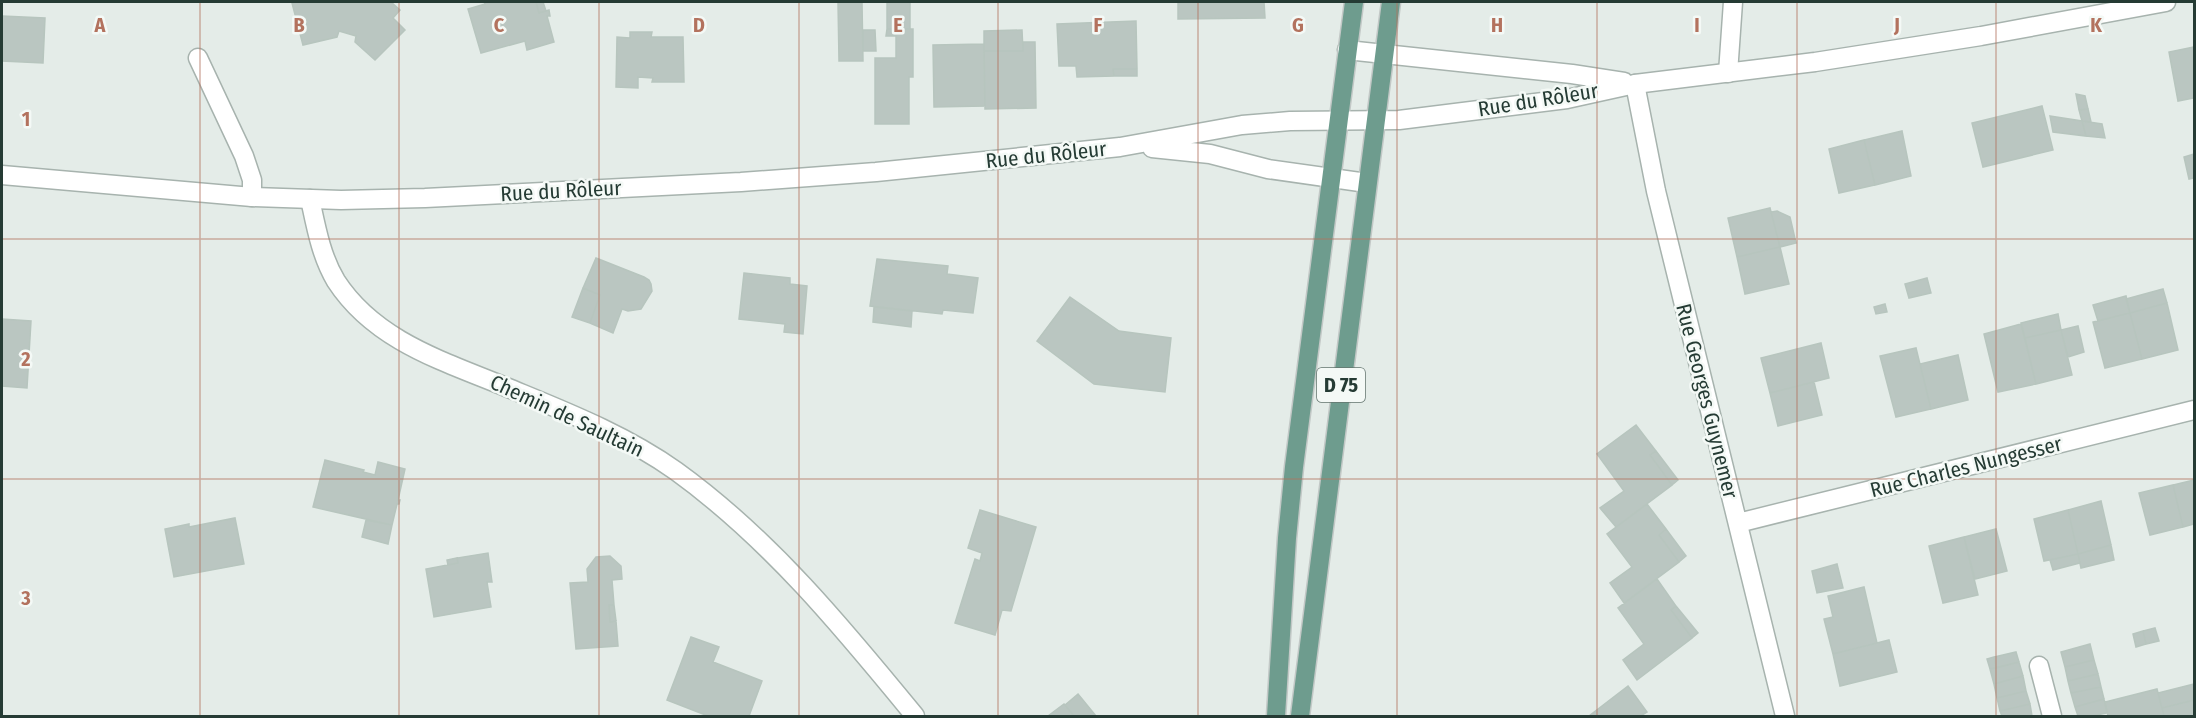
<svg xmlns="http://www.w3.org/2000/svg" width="2196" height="718" font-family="'Fira Sans Condensed',sans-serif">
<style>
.building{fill:#bac6c1;stroke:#b7c5be;stroke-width:1.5}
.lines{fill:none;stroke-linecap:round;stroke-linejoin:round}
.service-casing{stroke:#a7b3ae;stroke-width:21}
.minor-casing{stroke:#a7b3ae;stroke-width:21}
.tertiary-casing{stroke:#a7b3ae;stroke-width:21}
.primary-casing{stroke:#c2c8c6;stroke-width:21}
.service{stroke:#fff;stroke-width:18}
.minor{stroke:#fff;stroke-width:18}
.tertiary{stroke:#fff;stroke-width:18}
.primary{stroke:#6e9c8e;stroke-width:18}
.grid{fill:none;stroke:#b3725e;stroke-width:1.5;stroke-opacity:0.55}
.labels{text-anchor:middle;stroke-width:5;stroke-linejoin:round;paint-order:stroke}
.shield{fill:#f4f9f6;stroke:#63746e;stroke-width:1.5}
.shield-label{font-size:20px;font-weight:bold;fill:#253b34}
.street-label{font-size:21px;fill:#253b34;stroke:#f4f9f6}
.grid-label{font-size:20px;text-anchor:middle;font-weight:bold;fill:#b3725e;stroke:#f4f9f6;stroke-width:5;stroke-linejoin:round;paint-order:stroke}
</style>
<rect width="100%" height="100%" fill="#e4ece8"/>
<!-- building -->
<path class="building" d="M297 2H391L400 10 393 18 405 30 375 60 355 42 356 36 339 31 337 37 303 45 292 3Z
M484 2H536L539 13 549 10 550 16H547L554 42 527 50 525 41 481 53 468 9 485 4Z
M536 2H543L546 11 539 13Z
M838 2H862L863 61H839Z
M887 2H910V29H887Z
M1178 2H1264L1265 18 1178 19Z
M2 16 45 18 43 63 2 61Z
M1136 21 1137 69H1113L1114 76 1077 77 1076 66H1059L1057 24Z
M887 29H913V77H909V124H875V58H896V36H886Z
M863 30H875L876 51H863Z
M1022 30 1023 51H984V31Z
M630 32H652L651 37H683L684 82H652L653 78 638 77V88L616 87 617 37 630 38Z
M1023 42H1035L1036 108 985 109 984 51H1023Z
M984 44 985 106 934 107 933 45Z
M2194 47V98L2178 101 2169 52Z
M1113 69H1137V76H1114Z
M2076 94 2085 96 2088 109 2079 110Z
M2042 106 2053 150 1983 167 1972 123Z
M2088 109 2091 122 2082 121 2079 110Z
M2050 116 2082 121 2086 136 2053 132Z
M2082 121 2102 124 2105 138 2086 136Z
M1902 131 1911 176 1875 185 1864 140Z
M1864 140 1875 185 1839 193 1829 149Z
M2194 154V178L2189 179 2184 157Z
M1770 208 1780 247 1737 257 1728 218Z
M1777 211 1790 217 1796 243 1780 247 1771 212Z
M1780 247 1789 284 1745 294 1737 257Z
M596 258 644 277 649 280 651 284 652 291 641 309 628 311 622 309 613 333 590 323 600 295 583 288Z
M877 259 948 266 947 274 978 278 973 313 943 310 942 314 870 306Z
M744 273 790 278V284L807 286 803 334 784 332 785 324 739 319Z
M1927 278 1931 293 1909 298 1905 284Z
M583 288 600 295 590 323 572 317Z
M2163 289 2167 303 2130 313 2126 299Z
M2126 296 2130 313 2098 321 2093 305Z
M1070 297 1119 331 1171 338 1165 392 1094 384 1037 341Z
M2167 303 2178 350 2142 359 2130 313Z
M1885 304 1887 312 1876 314 1874 307Z
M874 307 912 311 911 327 873 322Z
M2130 313 2142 359 2105 368 2093 322Z
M2058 314 2061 330 2025 338 2021 323Z
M2 319 31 321 27 388 2 386Z
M2021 324 2036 384 1998 392 1984 334Z
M2078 326 2084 352 2068 357 2061 330Z
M2061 330 2072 375 2036 384 2025 338Z
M1821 343 1829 378 1770 393 1761 358Z
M1916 348 1931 409 1896 417 1880 356Z
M1958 355 1968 400 1931 409 1920 364Z
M1814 382 1822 415 1778 426 1770 393Z
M1636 425 1656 451 1650 455 1672 485 1616 527 1600 508 1624 491 1597 454Z
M1656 451 1678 480 1672 485 1650 455Z
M325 460 364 470 363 472 375 475 378 462 405 469 398 500H400L399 504H397L392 525 313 507Z
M2194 480V524L2183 527 2173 485Z
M2173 485 2183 527 2150 535 2139 493Z
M2101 501 2111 545 2078 554 2068 510Z
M1647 504 1666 529 1659 535 1679 562 1624 603 1610 583 1632 567 1607 534Z
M980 510 1036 527 1011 611 1002 610 995 635 955 623 975 559 980 561 982 553 968 548Z
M2068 510 2078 554 2044 561 2034 519Z
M235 518 244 564 174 577 165 529 189 524V527Z
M366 520 392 525 388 544 362 537Z
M1666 529 1686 556 1679 562 1659 535Z
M1996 529 2007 571 1975 579 1964 537Z
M1964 537 1978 595 1943 603 1929 546Z
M2111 545 2114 560 2081 568 2078 554Z
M488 553 492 582H487L491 607 434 617 426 569 458 563 457 558Z
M2078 554 2080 563 2053 570 2050 560Z
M610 556 621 566 622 579 612 580 614 605H609L610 622 616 621 618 646 576 649 570 583 588 582 587 569 596 557Z
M457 558 458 563 448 565 447 560Z
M1837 564 1843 588 1817 593 1812 571Z
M1657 579 1676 606 1671 610 1692 638 1637 680 1623 660 1644 644 1618 608Z
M1864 587 1877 643 1833 654 1824 619 1833 617 1828 596Z
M609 605H614L616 621 610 622Z
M1676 606 1698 633 1692 638 1671 610Z
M2155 628 2159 641 2146 644 2143 631Z
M2143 631 2146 644 2136 647 2133 634Z
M691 637 719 647 713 662 762 681 749 716H708L667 700Z
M1889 640 1897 672 1840 686 1833 654Z
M2090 644 2094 660 2065 667 2061 652Z
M2016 652 2019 662 1996 668 1994 657Z
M1994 657 1996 668 1990 669 1987 659Z
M2094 660 2098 674 2068 681 2065 667Z
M2019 662 2023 676 1994 684 1990 669Z
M2098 674 2101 687 2071 693 2068 681Z
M2023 676 2026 691 1997 698 1994 684Z
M2194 684V700L2162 708 2158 693Z
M1628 686 1647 712 1642 715 1643 716H1589Z
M2101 687 2104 699 2075 707 2071 693Z
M2157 689 2164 716H2108L2105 702Z
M2026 691 2030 704 2000 711 1997 698Z
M1078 694 1096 716H1074L1065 705Z
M2104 699 2107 713 2092 716H2078L2075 707Z
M2194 700V716H2164L2162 708Z
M1064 704 1074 716H1048Z
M2030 704 2032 716H2002L2000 711Z"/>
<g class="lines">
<!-- service casing -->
<g class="service-casing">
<path id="service" d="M198 58 244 156 252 180V197"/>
</g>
<!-- minor casing -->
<g class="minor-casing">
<path id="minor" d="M1728 73 1733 2
M1635 84 1656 191 1785 716
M310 199C316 227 321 256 336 281 375 341 443 361 506 387 564 411 624 434 676 471 769 538 843 628 915 716
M1738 523 2194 410
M2039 666 2052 716"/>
</g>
<!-- tertiary casing -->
<g class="tertiary-casing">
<path id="tertiary" d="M1347 50 1572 74 1624 82
M1152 148 1210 154 1268 169 1367 183
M2 175 252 197 341 200 425 198 741 182 876 172 1120 147 1242 125 1290 121 1399 120 1567 99 1635 84 1815 62 1981 36 2166 2"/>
</g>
<!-- primary casing -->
<g class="primary-casing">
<path id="primary" d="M1276 716 1287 538 1294 467 1354 2
M1300 716 1391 2"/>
</g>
<!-- service -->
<use href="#service" class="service"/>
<!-- minor -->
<use href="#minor" class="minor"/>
<!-- tertiary -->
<use href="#tertiary" class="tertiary"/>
<!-- primary -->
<use href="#primary" class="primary"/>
</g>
<!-- grid -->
<path class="grid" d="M200 2V716M399 2V716M599 2V716M799 2V716M998 2V716M1198 2V716M1397 2V716M1597 2V716M1797 2V716M1996 2V716M2 239H2194M2 479H2194"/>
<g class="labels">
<!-- shield labels -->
<rect class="shield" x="1317" y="368" width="48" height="34" rx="4.5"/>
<g class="shield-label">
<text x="1341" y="392">D 75</text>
</g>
<!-- street labels -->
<g class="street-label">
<text transform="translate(1538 100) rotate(-9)" y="7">Rue du Rôleur</text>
<text transform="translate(1046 155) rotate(-6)" y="7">Rue du Rôleur</text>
<text transform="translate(561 191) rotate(-3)" y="7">Rue du Rôleur</text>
<text transform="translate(1707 401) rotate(76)" y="7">Rue Georges Guynemer</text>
<text transform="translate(567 416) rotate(25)" y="7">Chemin de Saultain</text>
<text transform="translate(1966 467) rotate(-14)" y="7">Rue Charles Nungesser</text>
</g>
</g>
<g class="grid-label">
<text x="100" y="32">A</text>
<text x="299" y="32">B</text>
<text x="499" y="32">C</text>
<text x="699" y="32">D</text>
<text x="898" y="32">E</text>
<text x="1098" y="32">F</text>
<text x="1298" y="32">G</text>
<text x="1497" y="32">H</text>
<text x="1697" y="32">I</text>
<text x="1897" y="32">J</text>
<text x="2096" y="32">K</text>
<text x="26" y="126">1</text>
<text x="26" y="366">2</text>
<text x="26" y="605">3</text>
</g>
<!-- border -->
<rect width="2196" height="718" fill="none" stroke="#253b34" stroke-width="6"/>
</svg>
